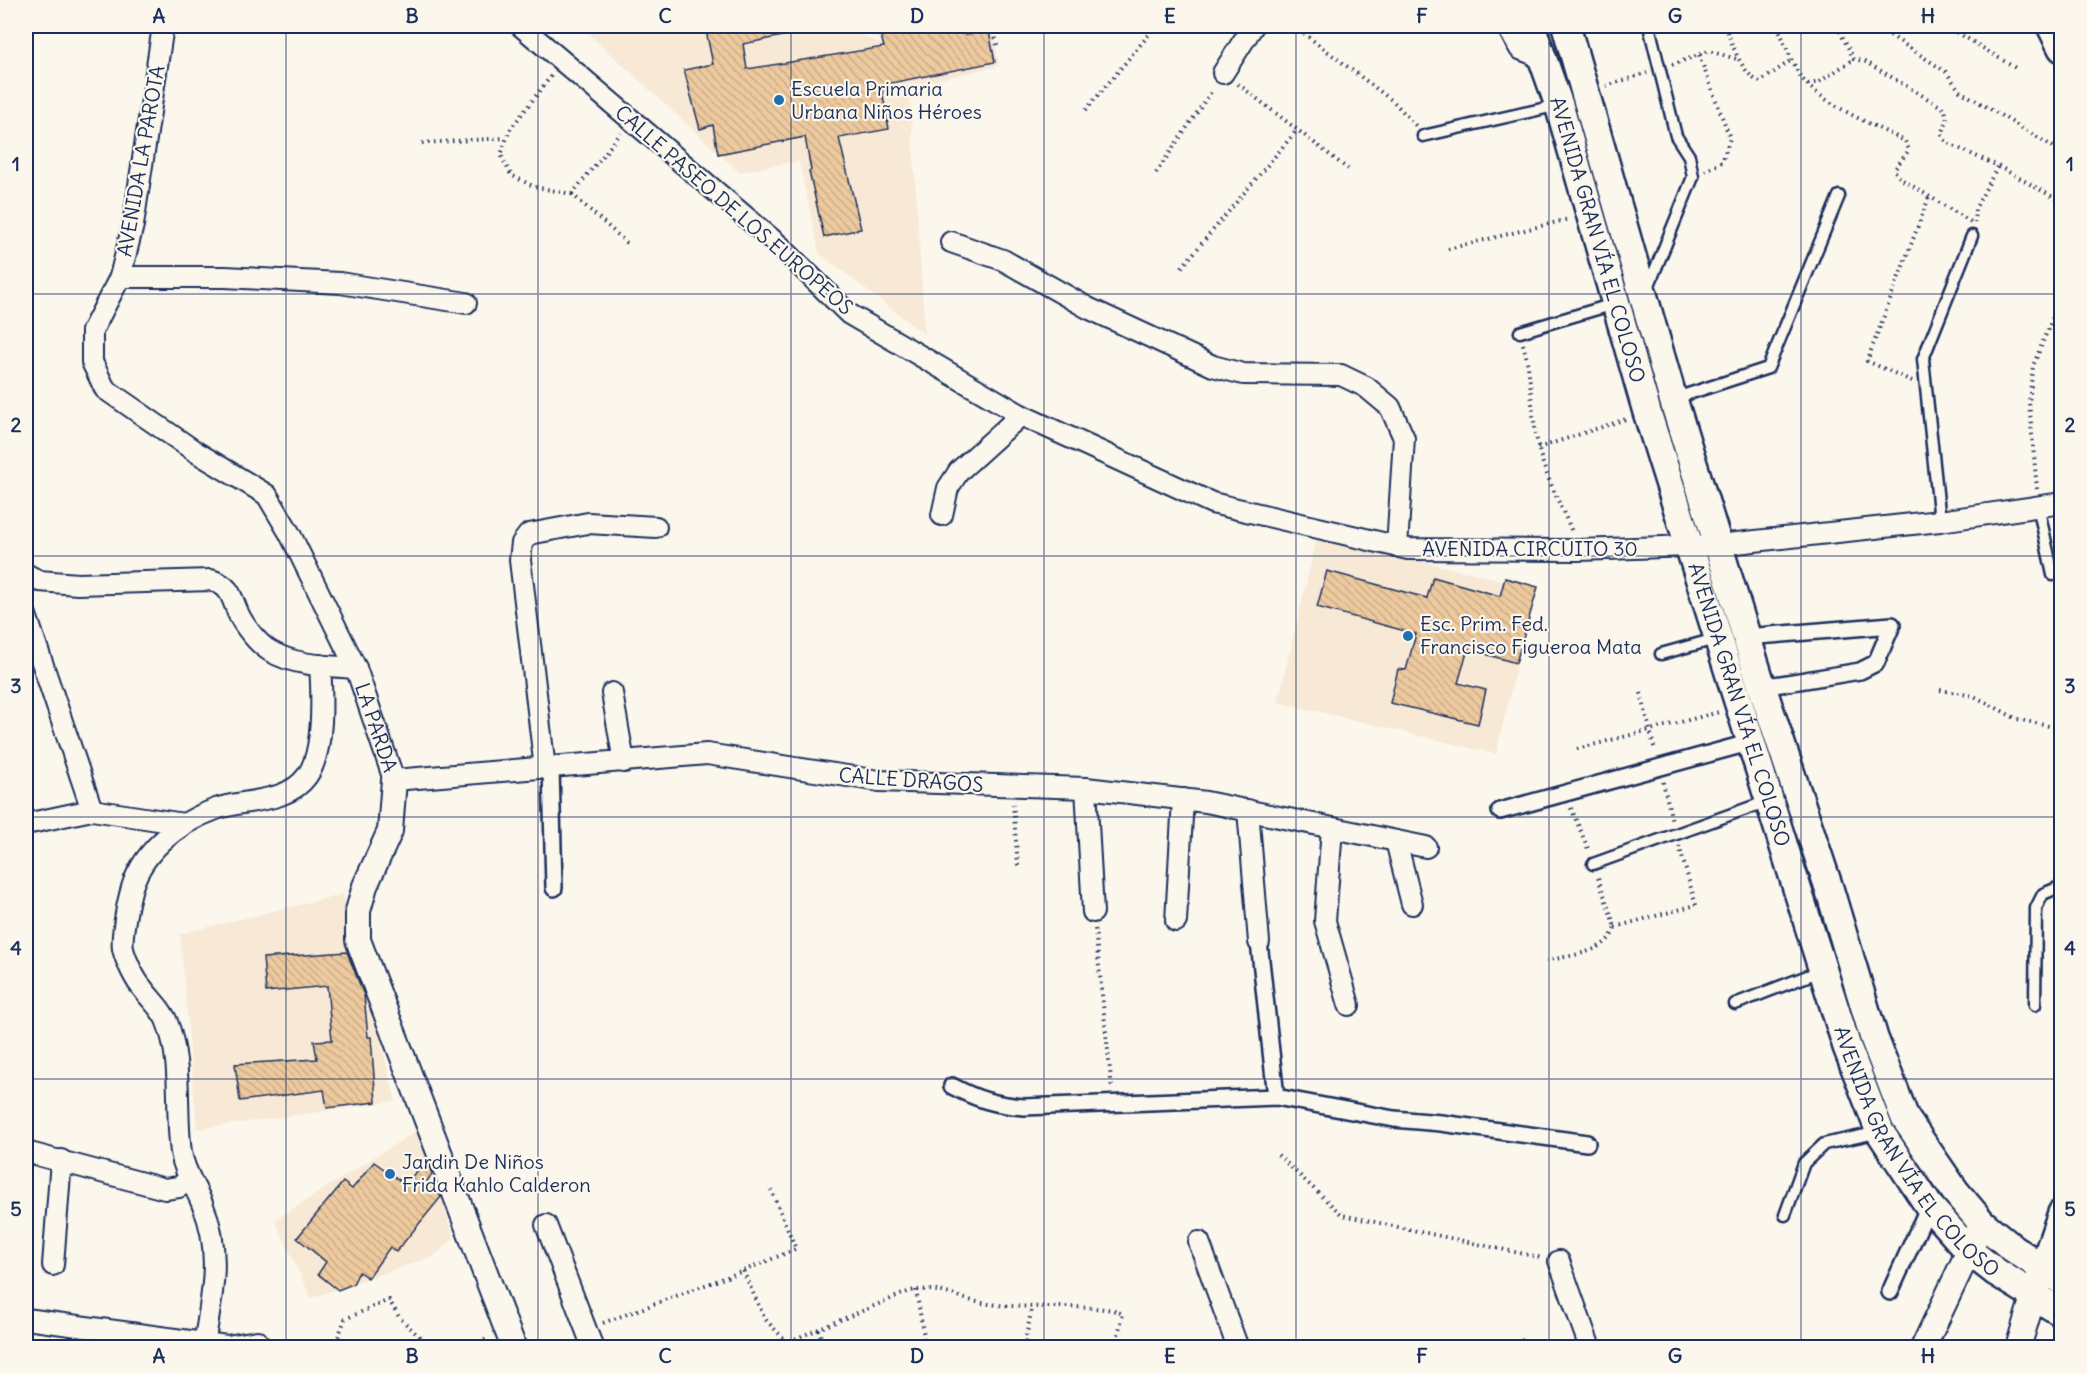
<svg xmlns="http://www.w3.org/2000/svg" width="2087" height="1373" font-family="Delius,sans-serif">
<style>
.built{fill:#f7e9d5}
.building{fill:url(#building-back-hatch);stroke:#1b2f5e;stroke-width:1.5}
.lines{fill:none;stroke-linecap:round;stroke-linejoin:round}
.service-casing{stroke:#1b2f5e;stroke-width:15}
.pedestrian-casing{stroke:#1b2f5e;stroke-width:20}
.minor-casing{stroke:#1b2f5e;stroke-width:24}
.tertiary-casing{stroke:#1b2f5e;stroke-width:28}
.secondary-casing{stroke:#1b2f5e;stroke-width:32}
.path{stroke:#1b2f5e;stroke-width:4;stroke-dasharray:1.5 4.5;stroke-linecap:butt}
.service{stroke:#fbf7ec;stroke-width:10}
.pedestrian{stroke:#fbf7ec;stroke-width:15}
.minor{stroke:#fbf7ec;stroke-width:20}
.tertiary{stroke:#fbf7ec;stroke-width:24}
.secondary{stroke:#fbf7ec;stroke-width:27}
.grid{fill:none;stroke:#1b2f5e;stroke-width:1.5;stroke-opacity:0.55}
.poi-dot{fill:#1f6fb2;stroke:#fbf7ec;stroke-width:2}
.labels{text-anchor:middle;stroke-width:4.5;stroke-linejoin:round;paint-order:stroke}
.poi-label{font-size:20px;fill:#1b2f5e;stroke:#fbf7ec;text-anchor:start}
.street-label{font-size:20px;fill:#1b2f5e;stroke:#fbf7ec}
.neatline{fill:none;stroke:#1b2f5e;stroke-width:2}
.grid-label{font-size:20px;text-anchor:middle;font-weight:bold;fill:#1b2f5e}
</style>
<defs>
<pattern id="building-back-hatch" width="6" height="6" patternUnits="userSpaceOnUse" patternTransform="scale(1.5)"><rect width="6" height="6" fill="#edc99e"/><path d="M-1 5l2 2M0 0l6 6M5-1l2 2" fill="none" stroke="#cbad8a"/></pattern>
</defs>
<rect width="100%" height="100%" fill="#fbf7ec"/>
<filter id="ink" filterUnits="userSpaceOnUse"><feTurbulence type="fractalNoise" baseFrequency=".0167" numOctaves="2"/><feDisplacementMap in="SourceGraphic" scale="12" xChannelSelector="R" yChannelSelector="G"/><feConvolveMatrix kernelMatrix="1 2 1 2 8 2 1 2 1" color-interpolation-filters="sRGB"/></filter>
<g filter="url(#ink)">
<!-- built -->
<path class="built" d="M580 26H859L861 35 901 52 910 98 925 335 819 253 799 161 739 172Z
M861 26H992L999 66 909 86 902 50 863 33Z
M1317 537 1535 588 1496 754 1278 702Z
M343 894 396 1101 197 1129 180 934Z
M419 1129 454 1238 434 1256 311 1298 275 1220Z"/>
<!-- building -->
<path class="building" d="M705 26H797L798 33 743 44 747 69 884 47 878 26H964L965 35 989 31 995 62 891 83 893 89 882 90 889 129 839 138 861 229 824 237 809 171 811 170 805 137 718 154 713 125 700 129 684 70 713 64Z
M1327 571 1427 598 1433 577 1500 596 1505 578 1538 587 1516 663 1468 649 1458 683 1486 690 1478 724 1390 703 1398 669 1406 670 1416 634 1317 607Z
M347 952 364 995 368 1037H371L376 1102 327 1108 324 1090 240 1101 235 1064 317 1059 314 1041 332 1040 327 986 266 992 263 958Z
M427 1160 432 1174 427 1181 438 1190 441 1197 396 1252 390 1247 368 1278 359 1272 353 1284 338 1290 318 1274 326 1262 297 1238 343 1182 352 1189 374 1162 405 1184Z"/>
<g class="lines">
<!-- service casing -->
<g class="service-casing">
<path id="service" d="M1423 136 1559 105
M1647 290 1693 177 1689 156 1676 136 1649 26
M1520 332 1614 304
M1673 399 1768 368 1839 196
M2038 506 2053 575
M1940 521 1923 359 1972 236
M1661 654 1719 638
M1593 864 1768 801
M1735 1004 1823 970
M2035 1005 2036 908 2043 894 2062 886
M1785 1215 1804 1163 1824 1144 1880 1132"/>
</g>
<!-- pedestrian casing -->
<g class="pedestrian-casing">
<path id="pedestrian" d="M1746 637 1892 625
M1762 687 1860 671 1876 663 1892 625
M551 768 554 888
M1500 811 1752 742
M1259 942 1276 1097
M952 1086C976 1099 996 1105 1024 1107L1276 1097 1394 1119 1441 1123 1587 1143
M1890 1292 1929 1206"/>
</g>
<!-- minor casing -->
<g class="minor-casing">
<g id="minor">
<path id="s1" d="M163 26 133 225 120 277 92 331V362L105 389 196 452 267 495 290 534 356 668 394 780 707 754 879 781 1086 788 1206 802 1426 847"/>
<path d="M521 26 781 247 849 314 1021 415 1212 503 1408 549 1579 550 1718 545 1940 521 2062 503"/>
<path d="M1507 26 1520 49 1543 58"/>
<path d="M1223 73 1253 26"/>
<path d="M951 242 1003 260 1088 308 1213 366 1243 374 1341 375 1366 387 1390 407 1404 438 1397 547"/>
<path d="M120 277H225L340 283 466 303"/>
<path d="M942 515 948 488 959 471 1021 415"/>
<path d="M26 574 39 581 78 584 211 580C231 586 231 596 238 613 244 626 258 644 270 651 295 666 328 666 356 668"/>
<path d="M26 615 92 810"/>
<path d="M612 693 624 762"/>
<path d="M545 769 520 560 522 543 529 534 588 523 656 527"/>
<path d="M1086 788 1093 912"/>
<path d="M1248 810 1259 942"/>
<path d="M26 824 92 810 184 824"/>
<path d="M1332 828 1325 921 1349 1005"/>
<path d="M1396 841 1412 904"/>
<path d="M1176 921 1183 799"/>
<path d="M26 1152 165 1189 179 1187 189 1180"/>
<path d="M546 1225 593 1348"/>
<path d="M1199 1242 1238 1348"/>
<path d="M1559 1261 1590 1348"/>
<path d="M53 1265 61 1160"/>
<path d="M26 1319 227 1346 257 1341"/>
<path d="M204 1344C212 1298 222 1250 203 1206 196 1187 184 1173 181 1152 175 1109 183 1063 167 1022 163 1010 150 999 143 989 135 980 126 961 123 949 121 938 127 906 130 895 139 853 177 823 216 809 245 799 287 804 307 776 325 751 322 695 320 665"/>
</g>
</g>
<!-- tertiary casing -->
<g class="tertiary-casing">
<path id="tertiary" d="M394 780 390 831 365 886 358 911V940L514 1348
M1923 1348 1982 1223
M2018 1348 2033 1297"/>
</g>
<!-- secondary casing -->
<g class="secondary-casing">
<g id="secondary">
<path id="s2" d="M1531 26 1559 105 1647 412 1847 1047 1880 1132 1929 1206 1969 1251 1996 1272 2062 1313"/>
<path d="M1566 26 1673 399 1762 687 1829 888 1874 1038 1905 1118 1955 1191 1982 1223 2011 1247 2062 1281"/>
<path d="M2051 26 2062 48"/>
<path d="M2037 1286 2062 1213"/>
</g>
</g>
<!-- path -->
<path class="path" d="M993 26 997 45
M1294 26 1394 102 1416 126
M1725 26C1732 43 1741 74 1760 82L1793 59
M1777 26C1785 42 1791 62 1801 77 1818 102 1877 127 1905 141L1909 150 1894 170 1901 179 1971 222
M1837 26 1854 59 1866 62 1945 109 1947 120 1942 135 1947 143 1998 166 2062 202
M1947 26 2017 69
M1890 35 1946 72 1960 91 2062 152
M1699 55 1730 138 1722 162 1705 171
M1672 65 1709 51 1740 60
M551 76 509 131 501 155 511 175 535 187 572 194
M1238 84 1348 169
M1808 84 1819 82 1854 59
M1606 86 1647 73
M1086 110 1156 26
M422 143 505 138
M1156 173 1213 89
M572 194 621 133
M572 194 628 244
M1974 223 1975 209 1998 166
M1448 249 1569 219
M1182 267 1297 130
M1523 344C1533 379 1530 411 1538 445 1544 475 1561 504 1572 532
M1912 381 1867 361 1929 197
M1538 448 1626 419
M2037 489 2029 402 2033 366 2062 295
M1940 690 1974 696 2017 719 2062 729
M1641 693 1655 751
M1577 749 1719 712
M1663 782 1672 821
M1013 804 1018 866
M1571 808 1589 851
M1598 878 1615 927
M1615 927 1696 905 1679 846
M1095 929 1112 1089
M1546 961C1569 955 1608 954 1615 927
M1278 1155 1342 1215 1543 1258
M743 1271 765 1319 787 1342
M916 1290 926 1348
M603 1323 743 1271 796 1249 771 1190
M818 1329 825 1348
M1521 1339 1524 1348
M1433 1341 1436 1348
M334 1348 345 1319 389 1300 399 1317 431 1348
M468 1348 489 1338
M773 1348 910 1291C940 1286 955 1298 982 1303 1025 1310 1070 1304 1113 1310L1123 1314 1115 1348
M1024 1348 1032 1307"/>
<!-- service -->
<use href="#service" class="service"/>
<!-- pedestrian -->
<use href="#pedestrian" class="pedestrian"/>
<!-- minor -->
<use href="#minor" class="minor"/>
<!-- tertiary -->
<use href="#tertiary" class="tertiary"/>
<!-- secondary -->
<use href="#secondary" class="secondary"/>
</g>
</g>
<!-- grid -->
<path class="grid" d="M286 26V1348M538 26V1348M791 26V1348M1044 26V1348M1296 26V1348M1549 26V1348M1801 26V1348M26 294H2062M26 556H2062M26 817H2062M26 1079H2062"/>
<!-- markers -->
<g class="poi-dot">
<circle cx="779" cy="100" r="6"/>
<circle cx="1408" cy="636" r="6"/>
<circle cx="390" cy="1174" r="6"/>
</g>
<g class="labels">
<!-- poi labels -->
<g class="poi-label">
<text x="791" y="96">Escuela Primaria<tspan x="791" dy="23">Urbana Niños Héroes</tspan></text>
<text x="1420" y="631">Esc. Prim. Fed.<tspan x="1420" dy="23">Francisco Figueroa Mata</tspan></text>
<text x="402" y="1169">Jardin De Niños<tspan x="402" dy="23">Frida Kahlo Calderon</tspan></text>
</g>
<!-- street labels -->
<g class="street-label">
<text transform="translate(141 161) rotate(-80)" y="7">AVENIDA LA PAROTA</text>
<text transform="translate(734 210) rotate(41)" y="7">CALLE PASEO DE LOS EUROPEOS</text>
<text dy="7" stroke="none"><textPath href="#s2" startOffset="224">AVENIDA GRAN VÍA EL COLOSO</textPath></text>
<text x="1530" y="556">AVENIDA CIRCUITO 30</text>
<text dy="7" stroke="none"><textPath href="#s2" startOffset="710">AVENIDA GRAN VÍA EL COLOSO</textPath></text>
<text dy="7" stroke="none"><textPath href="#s1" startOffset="828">LA PARDA</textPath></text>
<text transform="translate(911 780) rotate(4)" y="7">CALLE DRAGOS</text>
<text dy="7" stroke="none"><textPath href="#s2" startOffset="1196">AVENIDA GRAN VÍA EL COLOSO</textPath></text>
</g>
</g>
<!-- margin -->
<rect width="2087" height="1373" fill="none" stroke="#fbf7ec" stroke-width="66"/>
<rect x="33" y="33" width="2021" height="1307" class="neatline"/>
<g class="grid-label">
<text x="159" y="23">A</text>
<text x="412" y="23">B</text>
<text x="665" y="23">C</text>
<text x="917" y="23">D</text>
<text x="1170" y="23">E</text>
<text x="1422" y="23">F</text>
<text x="1675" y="23">G</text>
<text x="1928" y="23">H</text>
<text x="16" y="171">1</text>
<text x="2070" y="171">1</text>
<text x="16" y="432">2</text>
<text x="2070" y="432">2</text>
<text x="16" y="693">3</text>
<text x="2070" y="693">3</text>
<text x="16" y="955">4</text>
<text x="2070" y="955">4</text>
<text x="16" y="1216">5</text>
<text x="2070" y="1216">5</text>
<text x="159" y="1363">A</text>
<text x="412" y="1363">B</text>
<text x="665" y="1363">C</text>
<text x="917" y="1363">D</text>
<text x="1170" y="1363">E</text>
<text x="1422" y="1363">F</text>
<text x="1675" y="1363">G</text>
<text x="1928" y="1363">H</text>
</g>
</svg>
